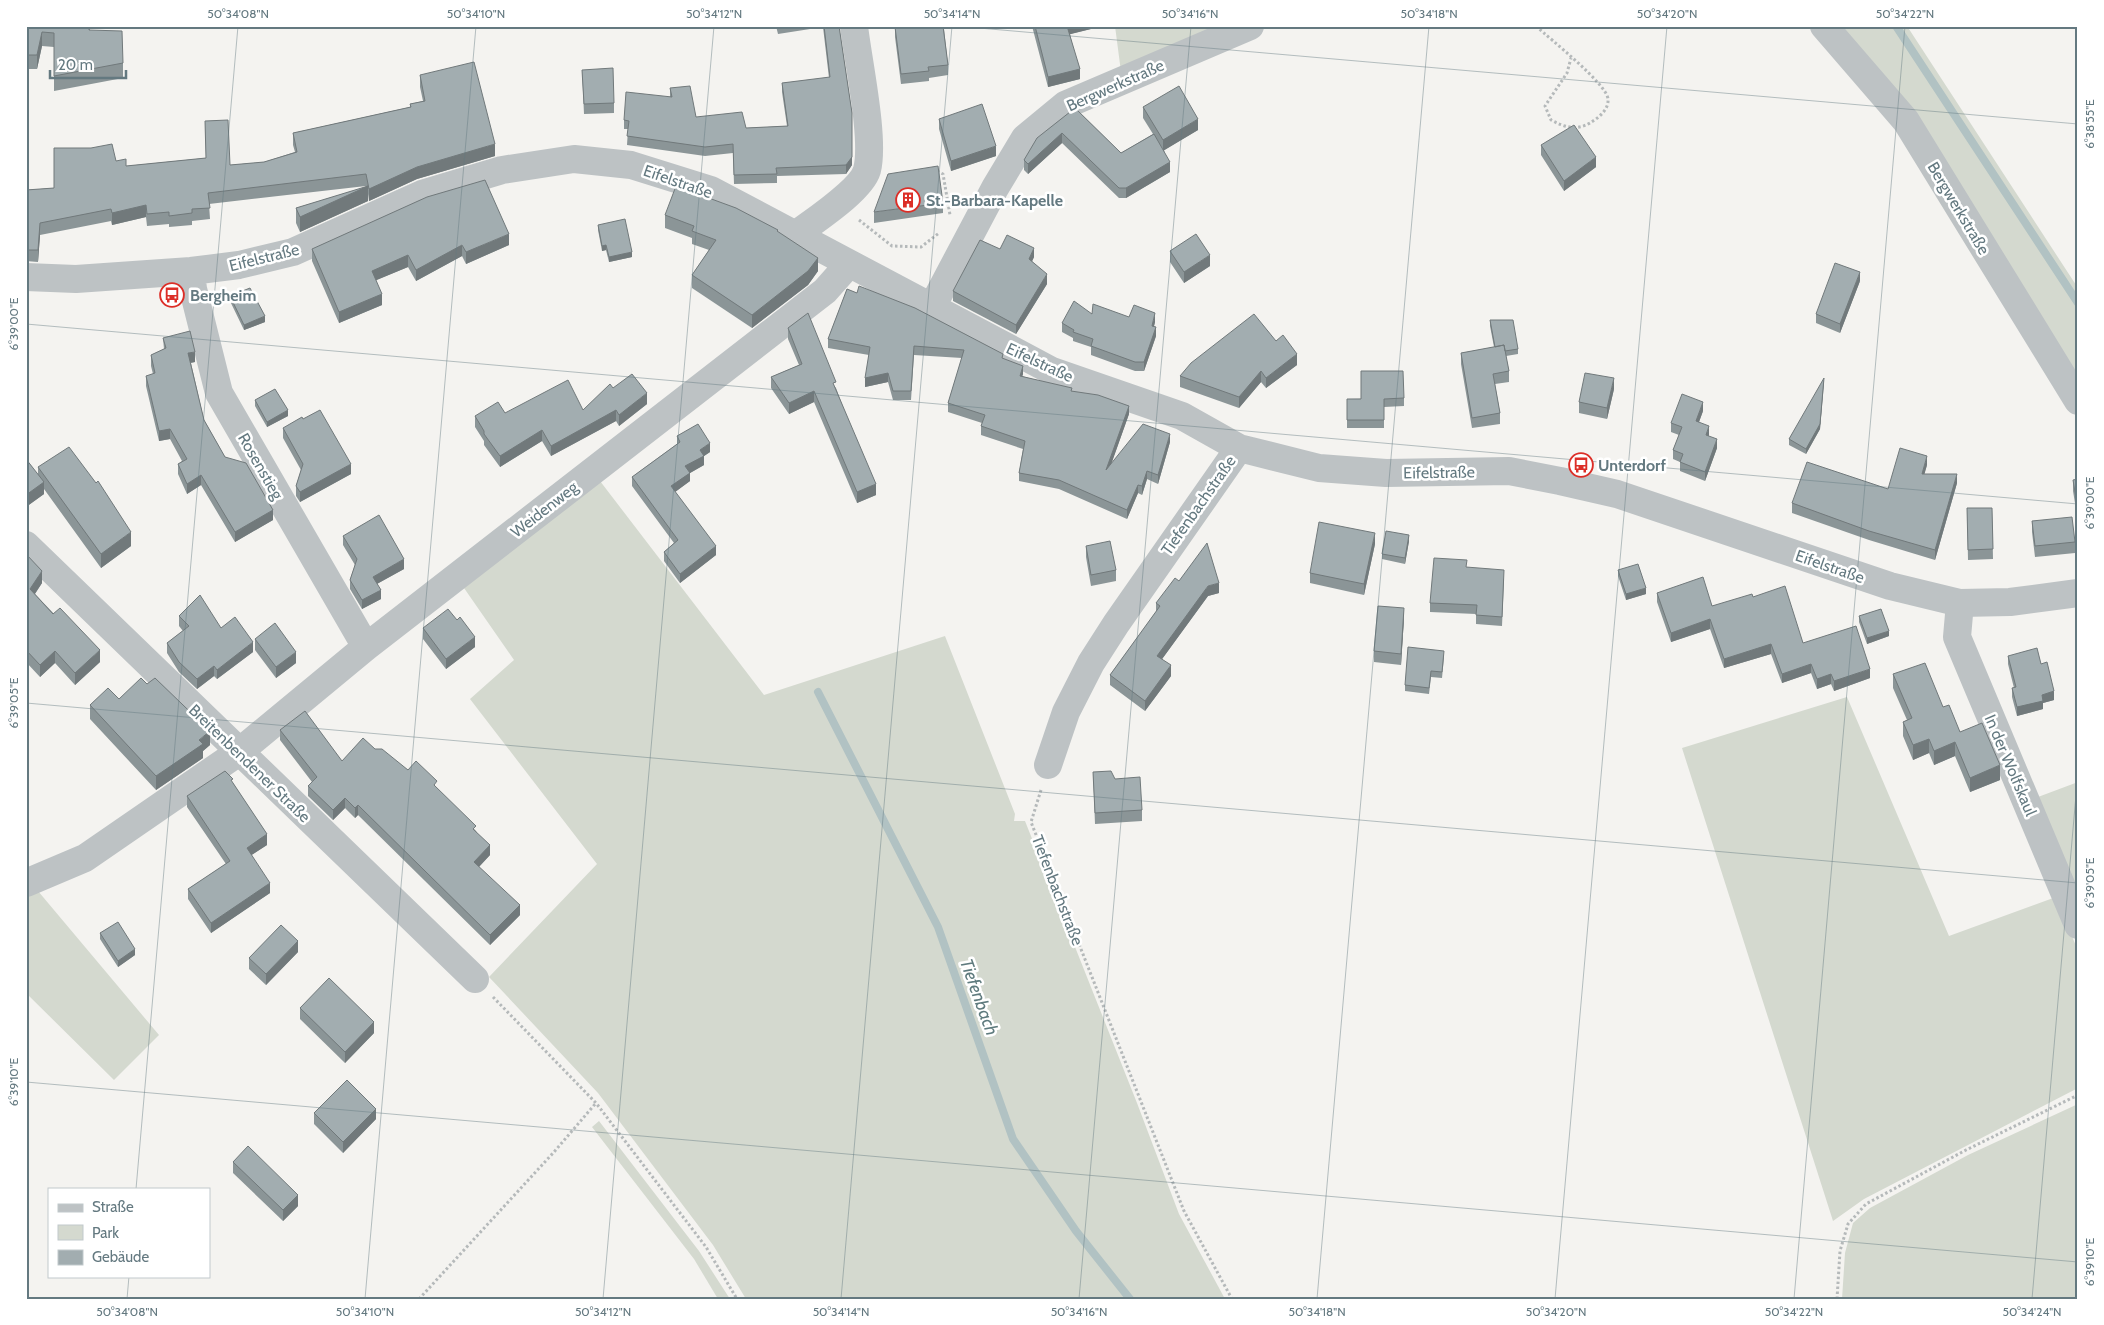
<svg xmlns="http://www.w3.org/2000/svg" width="2104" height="1325" font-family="Cabin,sans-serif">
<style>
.green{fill:#d4d9cf}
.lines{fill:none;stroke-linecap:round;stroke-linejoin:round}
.stream{stroke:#b1c2c3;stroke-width:8}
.path{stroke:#b5b9ba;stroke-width:3;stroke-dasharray:2.5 2.5;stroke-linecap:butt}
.minor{stroke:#bdc2c4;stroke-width:28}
.wall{fill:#8b9597}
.shaded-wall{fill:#71797b}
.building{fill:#a2adb0;stroke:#71797b}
.ticks{fill:none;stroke:#647980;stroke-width:1;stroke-opacity:0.45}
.labels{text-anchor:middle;stroke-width:5;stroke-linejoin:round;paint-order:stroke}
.street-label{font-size:16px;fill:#647980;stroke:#fff}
.poi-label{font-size:16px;font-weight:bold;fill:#647980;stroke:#fff;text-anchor:start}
.water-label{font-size:18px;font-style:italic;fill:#5f7b7e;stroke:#fff}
.neatline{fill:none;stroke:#647980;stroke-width:2}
.ticks-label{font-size:12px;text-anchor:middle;fill:#647980}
</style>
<rect width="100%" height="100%" fill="#f4f3f0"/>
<!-- green -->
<path class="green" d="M1115 26H1228L1121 72Z
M1832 26H1907L2078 288V391Z
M600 481 764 695 945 636 1015 814 1014 821H1025L1137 1103 1179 1214 1225 1299H746L713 1245 598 1093 489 977 597 864 470 699 514 660 464 588Z
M1847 697 1949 936 2056 897 2078 951V1088L1864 1199 1833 1221 1682 748Z
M2078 782V909L2030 800Z
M38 891 159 1035 114 1080 26 993V896Z
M2078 1104V1299H1842L1845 1253 1853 1223 1870 1208 1968 1155Z
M599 1121 699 1251 730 1299H718L694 1259 592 1127Z"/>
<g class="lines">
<!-- stream -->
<path class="stream" d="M1896 26 2078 303
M818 692 938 927 1013 1139 1076 1231 1130 1299"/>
<!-- path -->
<path class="path" d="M1536 26C1550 39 1607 84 1608 99 1609 110 1598 118 1590 123 1576 131 1564 127 1551 120L1545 106 1567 73 1571 58
M937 171 943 174 950 215
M859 220 892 246 921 247 939 233
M1041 790 1031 822 1184 1211 1232 1299
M493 997 596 1103 706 1247 737 1299
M419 1299 554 1152 596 1103
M1837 1299 1840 1251 1848 1224 1866 1204 1966 1150 2078 1095"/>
<!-- minor -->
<path class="minor" d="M1824 26 1906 121 2078 401
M794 236C812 222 861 191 867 170 875 139 858 61 854 26
M191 271 193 289 219 393 366 647
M26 277 76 279 191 271 239 265 293 252 422 194 502 170 574 159 631 165 711 190 1052 371 1182 416 1239 448 1319 468 1386 473 1509 471 1560 481 1617 494 1890 586 1960 603 2010 602 2078 593
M932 307 995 188 1025 138 1065 105 1250 26
M26 545 475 979
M1960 603 1957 637 2078 925
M1048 765 1066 712 1091 663 1116 624 1239 448
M26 883 85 858 239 752 366 647 825 291 848 265"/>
</g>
<!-- wall -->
<path class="wall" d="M26 26H90V30L123 63V78L54 91V47L42 46 37 69H26Z
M776 26H839L852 113V165L846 174 777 176V183L734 184 733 153 705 156 627 145 628 129H624V120L670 97V88L696 117 746 128 787 126 782 92V83L829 78 823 27 778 34Z
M965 26 944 29 948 65V75L929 78V81L901 84 895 37V27Z
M1032 26H1099V27L1070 34 1080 79 1048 87Z
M582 70 614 103V113L584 114Z
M420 75 495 156 417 179 369 201 368 194V201L300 232 296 223V208L366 187V186L209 204 210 219 192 221V225L169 227V224L147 226 146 217 112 225 111 221 40 235 38 262 26 261V190L54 188 116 161 126 166 206 158 205 121 230 165 264 162 295 152 293 145V133L410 107V104L423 101 420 87Z
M1143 107 1198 130 1164 150 1170 172 1126 198H1119L1062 143 1028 174 1024 170V160L1075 108 1121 153 1153 134 1143 118Z
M939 119 996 156 951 171 939 129Z
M1541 145 1596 167 1564 191 1541 155Z
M943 203V213L874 223V212Z
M665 215 778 232 818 271 808 285 752 328 692 288V275L709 250 692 244V238L665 228Z
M598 225 632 257 609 262 606 250 602 251 598 230Z
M509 245 466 264 462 256 416 281 408 267 376 280 382 305 339 323 312 261V249Z
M1000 249 1034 257 1032 261 1047 284 1016 334 953 301V291Z
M1170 251 1210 266 1184 283 1170 262Z
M1860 281 1840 333 1816 323V314Z
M847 289 1003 359 1023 374 1022 376 1072 391 1129 414 1111 464 1170 442 1158 484 1147 479 1142 495 1138 493 1127 519 1059 489 1019 481V473L1023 449 981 435V426L982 423 948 412V403L962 358 914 355 911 400H893L888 382 865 387 869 355 828 348V339Z
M230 296 265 322 244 330 230 301Z
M1092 314 1129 317 1155 322 1154 326 1156 336 1144 371H1135L1091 355V347L1073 341V338L1062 332V323Z
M1490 320 1518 349V354L1506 356 1509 371V382L1495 384 1500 413V424L1472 428 1461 364V353L1494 347 1490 326Z
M788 328 836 388 876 495 857 503 814 402 789 414 771 388V377L799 365 788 339Z
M163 338 195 362 191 363 204 420 225 457 273 520 235 542 201 485 187 494 178 474V464L182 461 170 439 159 441 146 386V376L153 374 151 366V355L164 349Z
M1276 341 1297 365 1266 388 1261 382 1239 408 1180 387V376Z
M1824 383 1820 429 1806 454 1789 445V439Z
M613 388 647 404 619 426 616 421 551 456 542 441 500 467 484 445V441L475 427V416L583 410Z
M1614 389 1607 419 1579 413V402Z
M1404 398V406L1384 407V428H1347V399Z
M255 400 288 416 267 427 255 406Z
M1703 411 1699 422 1709 435V436L1717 448 1705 481 1680 471V462L1673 459V450L1679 435 1671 432V423Z
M283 428 351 474 300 502 296 496V486L301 470 283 438Z
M677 436 710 452 704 456V465L690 473V481L675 492 716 555 680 583 664 561V552L674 543 632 486V477L677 444Z
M26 459 38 475V467L131 546 101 568 44 489V494L26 507Z
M1927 465 1924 474 1957 483 1935 560 1869 540 1792 513V503L1888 489Z
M2078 479V521L2073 491V480Z
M1967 508H1992L1993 559 1968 560Z
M2032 521 2075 542V553L2035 557 2032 532Z
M343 536 404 569 377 584 381 599 362 609 350 589V580L355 565 343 545Z
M1409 541 1405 564 1382 559V554Z
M1375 544 1364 595 1310 583V573Z
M1086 546 1116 570V581L1091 586 1086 557Z
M26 554 42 583 35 594 100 662 75 685 55 663 40 677 26 662Z
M1467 567 1504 579 1502 626 1476 624V614L1430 612V603Z
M1618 570 1646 594 1626 600 1618 576Z
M1179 581 1219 593 1208 596 1162 659 1171 676 1145 711 1110 685V675L1156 612V603Z
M1657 593 1712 606 1753 597 1803 643 1870 678 1834 691 1831 684 1817 689 1811 673 1782 683 1771 654 1724 668 1710 629 1671 642 1657 602Z
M179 616 221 628 253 652 217 679 214 676 197 689 179 672 167 653V643L183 631 179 626Z
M1859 616 1889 636 1867 644 1859 622Z
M1404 618 1401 665 1374 662V651Z
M423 628 475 647 446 669 423 639Z
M255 639 296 663 276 678 255 650Z
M2008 656 2041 664 2054 700 2043 703V709L2017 716 2012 697V688H2014L2008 664Z
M1444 657 1442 678 1431 677 1429 694 1405 691V685Z
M1893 674 1943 707 1960 732 2000 780 1970 792 1955 756 1934 765 1929 753 1913 760 1903 736V722L1907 720 1893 688Z
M119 699 210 745 203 751V758L156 790 90 719V705Z
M280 730 342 761 375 749 408 770 437 788 476 831 490 855 479 867 520 915 490 945 358 815 355 818 345 808 333 820 308 796V786L312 782 280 740Z
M1093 772 1115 779 1142 810V821L1095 824Z
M233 783 267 845 251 855 270 893 211 933 188 899V889L226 864 187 807V796Z
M100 933 135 955 118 967 100 939Z
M298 952 266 985 249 969V958Z
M300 1008 374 1033 345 1063 300 1019Z
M314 1113 376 1119 343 1153 314 1124Z
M233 1162 298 1206 283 1221 233 1173Z"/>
<!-- shaded-wall -->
<path class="shaded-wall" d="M1067 26H1099V27L1067 35Z
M42 32V46L37 69V55Z
M1080 69V79L1048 87V77Z
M1198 119V130L1163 151V140Z
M1062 133V143L1028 174V164Z
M495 144V156L417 179 369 201V189L417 167Z
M996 146V156L951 171V161Z
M852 157V165L846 174V165Z
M1596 157V167L1564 191V181Z
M1170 162V172L1126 198V188Z
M368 186V201L300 232V217Z
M146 205V217L112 225V213Z
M40 223V235L38 262V250Z
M509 234V245L466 264V252Z
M462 245V256L416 281V270Z
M606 245V250L602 251V246Z
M1034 248V257L1029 268V259Z
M632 252V257L609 262V257Z
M408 255V267L372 282V271Z
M1210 255V266L1184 283V272Z
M818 258V271L808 285 752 328V315Z
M1860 272V281L1840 333V324Z
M1047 274V284L1016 334V325Z
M382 294V305L339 323V312Z
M1155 313V322L1152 334V326Z
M265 316V322L244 330V325Z
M1156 327V336L1144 371V362Z
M195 352V362L188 363V353Z
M1297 354V365L1266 388V378Z
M1023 366V374L1020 384V376Z
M1261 371V382L1239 408V397Z
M888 373V382L865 387V378Z
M1614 378V389L1607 419V408Z
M1824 378 1820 429 1806 454V449Z
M814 391V402L789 414V403Z
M647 393V404L619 426V415Z
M1703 402V411L1696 430V421Z
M1129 406V414L1106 479V470Z
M288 410V416L267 427V422Z
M616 410V421L551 456V446Z
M1709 426V435L1706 444V435Z
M170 429V439L159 441V431Z
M542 430V441L500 467V456Z
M1170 434V442L1158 484V475Z
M1717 439V448L1705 481V472Z
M710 443V452L701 458 704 456V465L690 473V481L671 495V486L685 466 700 450Z
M1927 456V465L1922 483V474Z
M351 464V474L300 502V492Z
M1147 471V479L1142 495V486Z
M1957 474V483L1935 560V550Z
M201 475V485L187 494V484Z
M44 482V494L26 507V495Z
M876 484V495L857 503V492Z
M1138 485V493L1127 519V510Z
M273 510V520L235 542V532Z
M131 532V546L101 568V554Z
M1375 533V544L1364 595V584Z
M1409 535V541L1405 564V558Z
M716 546V555L680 583V574Z
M404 559V569L373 586V577Z
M42 571V583L30 601V589Z
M1219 583V593L1208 596 1157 666V656L1208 586Z
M1646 588V594L1626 600V594Z
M381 590V599L362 609V600Z
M1404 608V618L1401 665V654Z
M1710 619V629L1671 642V633Z
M1889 631V636L1867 644V638Z
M475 637V647L446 669V659Z
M253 642V652L217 679V670Z
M1771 644V654L1724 668V659Z
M100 650V662L75 685V673Z
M55 651V663L40 677V665Z
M296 652V663L276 678V667Z
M1811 664V673L1782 683V674Z
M1171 665V676L1145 711V701Z
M214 666V676L197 689V679Z
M1870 669V678L1834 691V681Z
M1831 674V684L1817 689V679Z
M2054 691V700L2043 703V709L2017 716V707L2042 695Z
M210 731V745L203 751V758L156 790V776Z
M1929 739V753L1913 760V745Z
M1955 742V756L1934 765V751Z
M2000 765V780L1970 792V778Z
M345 798V808L333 820V810Z
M358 805V815L355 818V808Z
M267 834V845L247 858V848Z
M490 845V855L474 872V862Z
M270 883V893L211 933V923Z
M520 905V915L490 945V935Z
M298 941V952L266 985V974Z
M135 949V955L118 967V961Z
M374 1022V1033L345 1063V1052Z
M376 1109V1119L343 1153V1142Z
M298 1195V1206L283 1221V1210Z"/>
<!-- building -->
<path class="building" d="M26 26H89V30L122 31 123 63 54 76V33L42 32 37 55H26Z
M824 26H839L852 113V157L846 165 776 168 777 174 734 175 733 144 705 147 627 136 629 121 624 120 626 92 672 97 670 88 690 86 696 117 742 112 746 128 788 126 782 83 830 77Z
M943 26 948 65 928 67 929 71 901 74 895 27Z
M1035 26H1067L1080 69 1048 77Z
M474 62 495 144 417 167 369 189 366 174 208 193 210 208 192 209V213L169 216V212L147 214 146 205 112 213 111 209 40 223 38 250H26V190L54 188V148H91L112 144 116 161 126 159V166L206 158 205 121 228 120 230 165 264 162 297 152 293 133 411 107 410 104 425 101 420 75Z
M613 68 614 103 584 104 582 70Z
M1179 86 1198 119 1163 140 1143 107Z
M982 104 996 146 951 161 939 119Z
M1075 108 1121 153 1154 134 1170 162 1126 188H1119L1062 133 1028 164 1024 160 1037 138Z
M1574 125 1596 157 1564 181 1541 145Z
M938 166 943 203 874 212 888 174Z
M485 180 509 234 466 252 462 245 416 270 408 255 372 271 382 294 339 312 312 249 427 197Z
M368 186 300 217 296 208Z
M676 186 736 208 778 230 777 231 818 258 808 271 752 315 692 275 716 240 692 231 694 226 665 215Z
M625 219 632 252 609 257 606 245 602 246 598 225Z
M1196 234 1210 255 1184 272 1170 251Z
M1007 235 1034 248 1029 259 1047 274 1016 325 953 291 980 240 1000 249Z
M1835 263 1860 272 1840 324 1816 314Z
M859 286 915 308 1003 354 1002 358 1023 366 1020 376 1072 388 1071 391 1098 395 1129 406 1106 470 1143 424 1170 434 1158 475 1147 471 1142 486 1138 485 1127 510 1059 480 1019 473 1025 441 981 426 985 415 948 403 964 350 914 346 911 391H893L888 373 865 378 870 347 828 339 847 289 857 293Z
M250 288 265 316 244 325 230 296Z
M1074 301 1092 314 1093 304 1129 317 1134 305 1155 313 1152 326 1156 327 1144 362H1135L1091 346 1093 339 1073 332 1074 330 1062 323Z
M808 313 836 382 833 383 876 484 857 492 814 391 789 403 771 377 802 364 788 328Z
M1254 314 1276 341 1283 335 1297 354 1266 378 1261 371 1239 397 1180 376 1191 363Z
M1490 320H1513L1518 349 1505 351 1504 345 1495 347Z
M190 331 195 352 188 353 204 420 225 457 246 463 273 510 235 532 201 475 187 484 178 464 187 459 170 429 159 431 146 376 155 373 151 355 166 348 163 338Z
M1504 345 1509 371 1493 374 1500 413 1472 418 1461 353Z
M1361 371H1403L1404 398 1384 399V420H1347V399H1361Z
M1585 373 1614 378 1607 408 1579 402Z
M632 374 647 393 619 415 616 410 551 446 542 430 500 456 484 434V431L475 416 498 402 505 413 568 380 583 410 610 384 613 388Z
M1824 378 1820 424 1806 449 1789 439Z
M275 389 288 410 267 422 255 400Z
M1682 394 1703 402 1696 421 1709 426 1706 435 1717 439 1705 472 1680 462 1683 454 1673 450 1682 427 1671 423Z
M320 410 351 464 300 492 296 486 303 464 283 428 302 417 303 419Z
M698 424 710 443 700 450 704 456 685 466 690 473 671 486 716 546 680 574 664 552 678 540 632 477 680 442 677 436Z
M69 447 96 483 98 481 131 532 101 554 38 467Z
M1900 448 1927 456 1922 474H1957L1935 550 1869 531 1792 503 1807 462 1888 489Z
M26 459 44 482 26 495Z
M2078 479V510L2073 480Z
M1967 508H1992L1993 549 1968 550Z
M379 515 404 559 373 577 381 590 362 600 350 580 357 559 343 536Z
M2072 517 2075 542 2035 546 2032 521Z
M1319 522 1375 533 1364 584 1310 573Z
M1386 531 1409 535 1405 558 1382 554Z
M1110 541 1116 570 1091 575 1086 546Z
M1207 543 1219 583 1208 586 1157 656 1171 665 1145 701 1110 675 1160 606 1156 603 1175 578 1179 581Z
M26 554 42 571 30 589 53 614 60 608 100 650 75 673 55 651 40 665 26 650Z
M1434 558 1467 560 1466 567 1504 570 1502 617 1476 615 1477 605 1430 603Z
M1638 564 1646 588 1626 594 1618 570Z
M1703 577 1712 606 1752 594 1753 597 1785 586 1803 643 1856 626 1870 669 1834 681 1831 674 1817 679 1811 664 1782 674 1771 644 1724 659 1710 619 1671 633 1657 593Z
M200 595 221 628 235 617 253 642 217 670 214 666 197 679 179 662 167 643 189 626 179 616Z
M1378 606 1404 608 1401 654 1374 651Z
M448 609 457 620 460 617 475 637 446 659 423 628Z
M1881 609 1889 631 1867 638 1859 616Z
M275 623 296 652 276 667 255 639Z
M1408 647 1444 651 1442 672 1431 671 1429 688 1405 685Z
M2037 648 2041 664 2047 662 2054 691 2042 695 2043 701 2017 707 2012 688 2016 687 2008 656Z
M1925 663 1943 707 1949 705 1960 732 1982 723 2000 765 1970 778 1955 742 1934 751 1929 739 1913 745 1903 722 1912 718 1893 674Z
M141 678 147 684 155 678 210 731 199 740 203 744 156 776 90 705 108 688 119 699Z
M305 711 342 761 363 738 375 749H382L408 770 416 761 437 781 434 785 476 826 473 829 490 845 474 862 520 905 490 935 358 805 355 808 345 798 333 810 308 786 317 777 280 730Z
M225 771 233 779 231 780 267 834 247 848 270 883 211 923 188 889 230 861 187 796Z
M1111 771 1115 779 1140 777 1142 810 1095 813 1093 772Z
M118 922 135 949 118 961 100 933Z
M281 925 298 941 266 974 249 958Z
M329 978 374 1022 345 1052 300 1008Z
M347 1080 376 1109 343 1142 314 1113Z
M248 1146 298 1195 283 1210 233 1162Z"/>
<!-- ticks -->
<path class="ticks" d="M956 26 2078 124M26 324 2078 504M26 703 2078 883M26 1082 2078 1262M136 1189 238 26M127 1299 129 1276M365 1299 476 26M603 1299 714 26M841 1299 952 26M1079 1299 1191 26M1317 1299 1429 26M1555 1299 1667 26M1794 1299 1905 26M2032 1299 2078 772"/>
<!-- icons -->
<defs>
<g id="building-ring" transform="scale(1.25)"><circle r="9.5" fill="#fff" stroke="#dc2e27" stroke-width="1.5"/><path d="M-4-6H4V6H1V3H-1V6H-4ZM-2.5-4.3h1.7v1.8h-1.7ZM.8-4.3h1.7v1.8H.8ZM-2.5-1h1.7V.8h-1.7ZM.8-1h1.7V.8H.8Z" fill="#dc2e27"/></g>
<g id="bus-ring" transform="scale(1.25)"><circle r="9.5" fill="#fff" stroke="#dc2e27" stroke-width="1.5"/><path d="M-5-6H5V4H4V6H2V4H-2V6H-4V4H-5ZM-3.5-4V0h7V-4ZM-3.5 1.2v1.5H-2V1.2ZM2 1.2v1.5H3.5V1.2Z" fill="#dc2e27"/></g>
</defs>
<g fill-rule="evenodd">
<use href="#building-ring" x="908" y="200"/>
<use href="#bus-ring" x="172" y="295"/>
<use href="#bus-ring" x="1581" y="465"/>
</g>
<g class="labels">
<!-- street labels -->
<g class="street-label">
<text transform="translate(1115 85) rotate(-24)" y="6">Bergwerkstraße</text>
<text transform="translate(678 181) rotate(19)" y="6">Eifelstraße</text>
<text transform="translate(1959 208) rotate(59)" y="6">Bergwerkstraße</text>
<text transform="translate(264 257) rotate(-14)" y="6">Eifelstraße</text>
<text transform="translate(1040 362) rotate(25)" y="6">Eifelstraße</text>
<text transform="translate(261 466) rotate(60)" y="6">Rosenstieg</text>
<text transform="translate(1439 472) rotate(-1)" y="6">Eifelstraße</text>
<text transform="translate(1198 505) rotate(-55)" y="6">Tiefenbachstraße</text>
<text transform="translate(544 509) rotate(-38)" y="6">Weidenweg</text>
<text transform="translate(1830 566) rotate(19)" y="6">Eifelstraße</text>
<text transform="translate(250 763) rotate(44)" y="6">Breitenbendener Straße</text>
<text transform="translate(2011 765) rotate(67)" y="6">In der Wolfskaul</text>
<text transform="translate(1058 890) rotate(69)" y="6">Tiefenbachstraße</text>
</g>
<!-- poi labels -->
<g class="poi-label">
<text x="926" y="206">St.-Barbara-Kapelle</text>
<text x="190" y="301">Bergheim</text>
<text x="1598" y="471">Unterdorf</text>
</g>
<!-- water labels -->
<g class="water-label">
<text transform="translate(979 997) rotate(70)" y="6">Tiefenbach</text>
</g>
</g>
<!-- border -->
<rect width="2104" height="1325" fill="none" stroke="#ffffff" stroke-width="55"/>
<!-- legend -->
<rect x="48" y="1188" width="162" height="90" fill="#ffffff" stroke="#c1c9cc"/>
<rect x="58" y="1204" width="25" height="8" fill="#bdc2c4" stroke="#c1c9cc"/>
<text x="92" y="1212" font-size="15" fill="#647980">Straße</text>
<rect x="58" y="1225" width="25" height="15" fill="#d4d9cf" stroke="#c1c9cc"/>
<text x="92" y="1238" font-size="15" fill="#647980">Park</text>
<rect x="58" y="1250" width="25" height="15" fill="#a2adb0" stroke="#c1c9cc"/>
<text x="92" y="1262" font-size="15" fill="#647980">Gebäude</text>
<!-- scale -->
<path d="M50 70v8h76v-8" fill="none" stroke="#647980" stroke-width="2.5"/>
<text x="58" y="70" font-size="15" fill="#647980" stroke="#ffffff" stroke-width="4" paint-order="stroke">20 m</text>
<rect x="28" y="28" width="2048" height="1270" class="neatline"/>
<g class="ticks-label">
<text x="238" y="18">50°34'08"N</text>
<text x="476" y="18">50°34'10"N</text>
<text x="714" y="18">50°34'12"N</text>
<text x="952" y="18">50°34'14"N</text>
<text x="1190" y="18">50°34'16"N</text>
<text x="1429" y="18">50°34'18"N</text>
<text x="1667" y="18">50°34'20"N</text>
<text x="1905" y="18">50°34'22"N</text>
<text transform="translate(2090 124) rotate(-90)" y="4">6°38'55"E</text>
<text transform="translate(14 324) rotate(-90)" y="4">6°39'00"E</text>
<text transform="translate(2090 503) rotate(-90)" y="4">6°39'00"E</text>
<text transform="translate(14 703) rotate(-90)" y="4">6°39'05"E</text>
<text transform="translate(2090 883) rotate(-90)" y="4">6°39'05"E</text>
<text transform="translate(14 1082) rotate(-90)" y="4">6°39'10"E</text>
<text transform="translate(2090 1262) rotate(-90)" y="4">6°39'10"E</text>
<text x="127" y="1316">50°34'08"N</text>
<text x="365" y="1316">50°34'10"N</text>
<text x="603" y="1316">50°34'12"N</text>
<text x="841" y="1316">50°34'14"N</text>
<text x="1079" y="1316">50°34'16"N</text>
<text x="1317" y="1316">50°34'18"N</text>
<text x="1556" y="1316">50°34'20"N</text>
<text x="1794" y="1316">50°34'22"N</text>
<text x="2032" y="1316">50°34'24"N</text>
</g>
</svg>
